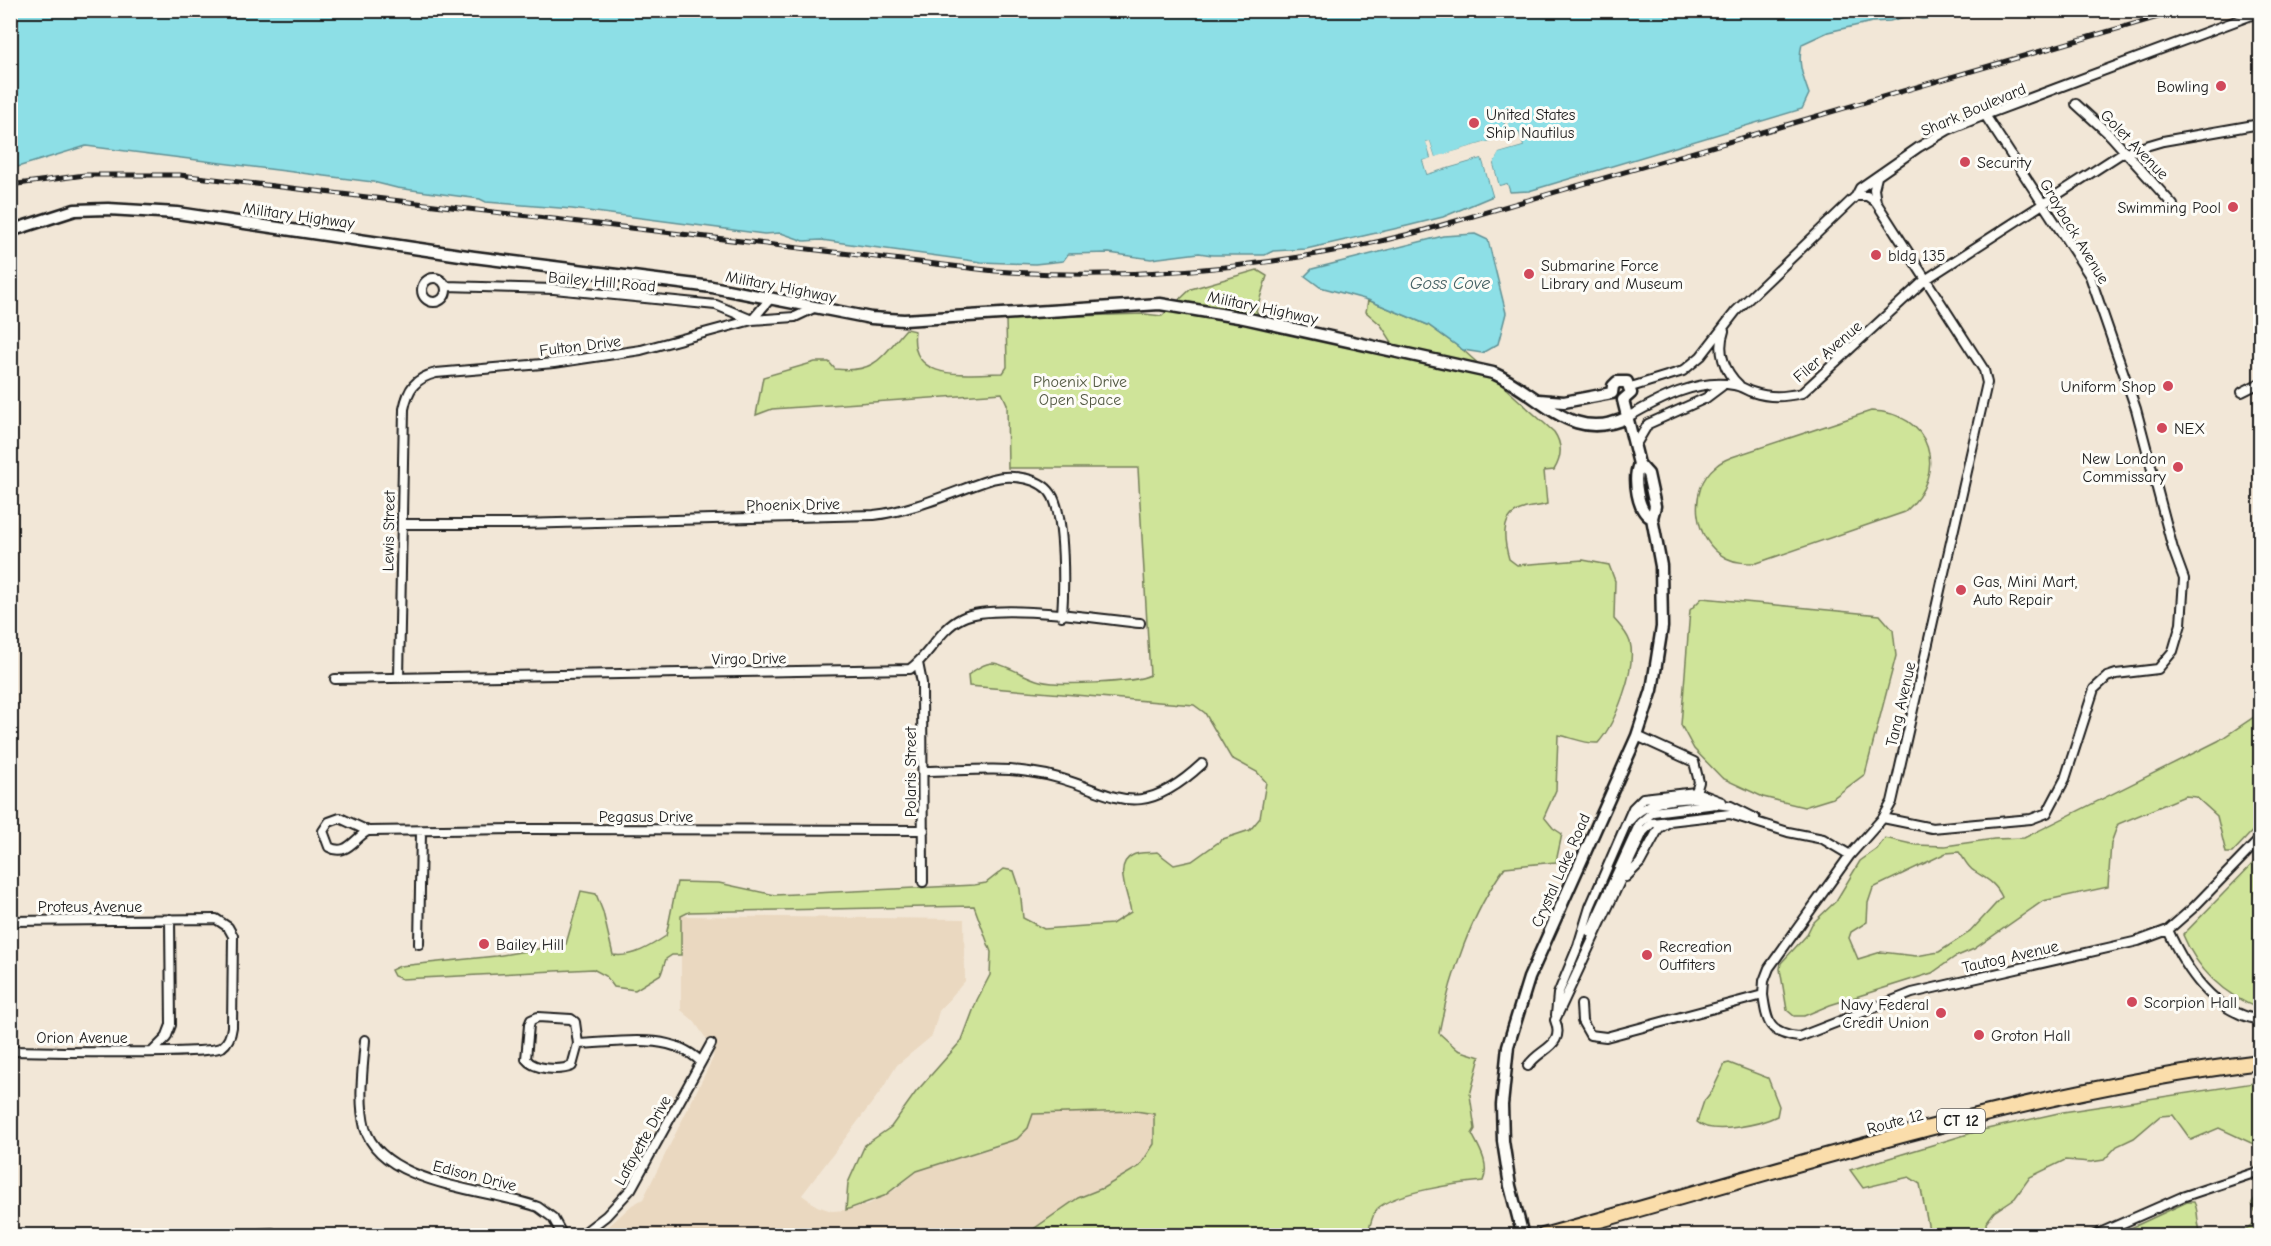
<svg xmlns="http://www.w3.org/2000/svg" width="2271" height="1246" font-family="'Comic Neue',sans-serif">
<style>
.built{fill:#ead8c0}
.green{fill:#cfe499;stroke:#76805a;stroke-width:1.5;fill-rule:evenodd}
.water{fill:#8ddfe6;stroke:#609195;stroke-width:1.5}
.pier{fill:#f2e7d7}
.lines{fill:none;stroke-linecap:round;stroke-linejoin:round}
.street-casing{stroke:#1c1c1c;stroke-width:12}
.secondary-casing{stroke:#1c1c1c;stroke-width:15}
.highway-casing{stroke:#1c1c1c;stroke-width:18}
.street{stroke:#fdfcf7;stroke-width:8}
.secondary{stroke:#fdfcf7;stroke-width:10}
.highway{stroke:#faddab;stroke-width:14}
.rail-casing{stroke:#1c1c1c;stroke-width:5}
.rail{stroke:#fdfcf7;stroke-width:3;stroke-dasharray:9;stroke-linecap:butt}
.poi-dot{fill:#d1495b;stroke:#fdfcf7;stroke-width:2}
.labels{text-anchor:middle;stroke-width:6;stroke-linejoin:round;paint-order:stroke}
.shield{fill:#fdfcf7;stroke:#605f5e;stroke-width:1.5}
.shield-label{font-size:15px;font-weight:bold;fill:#1c1c1c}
.poi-label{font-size:16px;fill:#1c1c1c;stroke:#fdfcf7;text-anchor:start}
.street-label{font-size:16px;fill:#1c1c1c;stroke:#fdfcf7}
.park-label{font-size:16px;fill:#525842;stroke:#fdfcf7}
.water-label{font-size:18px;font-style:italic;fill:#446063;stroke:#fdfcf7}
</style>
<rect width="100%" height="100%" fill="#f2e7d7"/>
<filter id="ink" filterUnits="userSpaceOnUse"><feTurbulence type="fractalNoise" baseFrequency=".0167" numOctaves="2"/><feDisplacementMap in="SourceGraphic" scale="12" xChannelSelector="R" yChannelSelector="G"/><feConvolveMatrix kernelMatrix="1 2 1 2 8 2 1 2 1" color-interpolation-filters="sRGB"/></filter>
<g filter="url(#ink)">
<!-- built -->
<path class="built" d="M681 916 964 919 965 981 939 1011 932 1036 897 1065 881 1091 802 1195 817 1206 832 1211 846 1210 869 1204 896 1189 917 1171 999 1146 1028 1128 1033 1114 1136 1111 1154 1114 1153 1150 1140 1166 1103 1188 1078 1198 1025 1235 598 1236 632 1205 643 1199 713 1058 714 1050 694 1021 681 1010Z"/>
<!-- green -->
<path class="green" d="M1257 270 1267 276 1256 311 1271 329 1378 353 1392 342 1381 325 1366 312 1368 300 1428 325 1463 350 1554 432C1563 445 1562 457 1554 470L1544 471 1547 504C1539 507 1531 506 1523 509 1499 516 1504 541 1509 559L1517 565 1583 560 1609 565 1615 581 1614 619C1621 627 1627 633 1630 642 1637 668 1615 724 1598 743 1583 744 1572 737 1558 735L1556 790 1544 817 1553 828 1562 834 1556 862 1505 867C1471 914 1450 976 1439 1033L1458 1050 1480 1057 1470 1095 1475 1129 1472 1134C1480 1149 1490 1165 1483 1181 1459 1183 1394 1192 1377 1209 1372 1214 1370 1228 1367 1235H1025L1078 1198 1103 1188 1140 1166 1154 1144V1114L1136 1111 1033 1114 1028 1128 1017 1139 917 1171 884 1196 846 1210 848 1183 865 1145 891 1127 916 1092 962 1040 977 1000 990 975 991 952 974 906 689 912 681 916V955H672L666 959 661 974 635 990 614 987 606 976 593 969 402 979 394 976 391 970 400 966 496 956 566 944 581 891 596 894 603 912 613 955C632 958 651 946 666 936L677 882 719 883 775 895 974 885 986 883 1004 869 1014 871 1020 889 1023 918 1044 929 1112 924 1131 912C1129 896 1112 864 1133 855 1139 852 1151 853 1157 852L1174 865 1192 861 1223 839 1250 830 1260 818 1266 782 1257 772 1231 758 1205 713 1194 705 969 686 968 675C974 670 985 663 993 663 1005 664 1027 678 1040 681 1058 686 1135 683 1150 675L1138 468H1008L1007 404 1002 393 772 409 756 415 763 377 815 362H829L835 369C876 374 882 356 906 329L915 331C908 384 969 373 1003 373L1007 367 1006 318 1144 314 1162 316 1191 289Z
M1871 411C1932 412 1949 473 1905 512L1757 563C1746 563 1736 563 1726 558 1693 541 1687 489 1716 466 1720 462 1727 459 1732 457Z
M1702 598 1880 615 1893 630 1896 656 1865 774 1833 798 1804 807 1763 797 1722 778 1694 749 1681 725 1690 610Z
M2260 713V823L2232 853H2226L2217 816 2196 797 2185 796 2118 824 2111 843 2108 887 2043 901 1974 949 1955 957 1932 973 1830 1005 1804 1016H1794L1787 1010 1780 969 1781 963 1806 936 1812 924 1836 901 1860 861 1877 849 1885 838 1916 845 1945 846 1994 839 2024 838 2218 741ZM1959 852C1964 858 1967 867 1974 871 1986 879 1995 882 2002 897L1970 932 1939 952 1916 956 1881 952 1858 959 1849 938 1851 932 1867 922 1868 903 1873 888 1946 853Z
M2260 856V1009C2224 995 2198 971 2183 935Z
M1729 1063 1768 1078 1779 1106 1777 1116C1761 1124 1712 1136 1697 1122L1704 1101 1712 1091 1725 1064Z
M2260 1082V1147L2219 1128 2191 1140 2173 1115 2160 1116 2134 1138 2117 1146 2104 1160 2091 1162 2065 1160 2030 1177 2015 1198 1994 1212 1986 1223 1987 1235H1930L1920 1184 1909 1177 1863 1188 1850 1170 1978 1131 2063 1112Z
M2260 1190V1235H2229C2237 1233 2257 1229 2257 1217 2257 1213 2253 1208 2252 1203Z
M2187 1202H2194C2200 1213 2195 1226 2203 1235H2116Z"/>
<!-- water -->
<path class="water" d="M10 11H1982L1958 16 1922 19 1908 16 1890 21 1872 22 1828 32 1802 44C1797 63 1803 77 1809 94L1802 109 1529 191 1510 192 1507 184 1499 186 1493 164 1498 153 1523 146 1519 133 1511 135 1504 121 1508 136 1435 158 1430 142H1427L1431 159 1423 161 1427 174 1482 158 1493 196 1443 217 1407 226 1306 249 1273 251 1265 255H1212L1199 253 1151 259 1109 253 1068 254 1063 261 1035 264 981 262 821 240 804 241 781 233 764 234 572 209 486 202 480 199 397 188 373 182 86 146 11 169Z
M1475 234 1488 240 1506 313 1498 344 1482 353 1463 350 1428 325 1368 300 1320 287 1305 276 1312 269 1443 236Z"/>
<!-- pier -->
<path class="pier" d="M1507 120 1511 135 1519 133 1523 146 1499 153 1493 164 1499 186 1507 184 1510 194H1508L1505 187 1497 188 1490 164 1497 151 1519 144 1517 136 1427 163 1429 171 1484 155 1496 195 1494 199 1482 158 1427 174 1423 161 1431 158 1426 142 1430 141 1435 157 1508 136 1504 121Z"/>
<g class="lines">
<!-- street casing -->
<g class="street-casing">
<path id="street" d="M2076 104 2111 136 2173 205
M1856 196H1867L1876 202
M422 290a12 12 0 1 1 24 0a12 12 0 1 1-24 0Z
M446 286 554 289 716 305 752 320
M752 320 770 299
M1724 331C1717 351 1724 371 1739 385
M1631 387 1683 371 1701 356 1736 311 1856 196 1860 188 1919 147 1948 130 1985 115 2260 12
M2242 392 2260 383
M1628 417C1659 399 1698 378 1734 385 1741 386 1746 390 1752 392 1770 398 1784 397 1802 393L1925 280 2122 153 2163 141 2260 124
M1635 446 1648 424 1706 398 1722 386
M402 524H519L874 515C916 510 952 492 992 479 1011 474 1043 477 1053 497 1065 522 1064 588 1062 616
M918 663 922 683 923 882
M399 678 404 409C408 389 415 378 436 373L554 363 641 350 752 320 795 317 814 308
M335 679 910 669C930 655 939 629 962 618 994 602 1101 619 1140 623
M1637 736 1694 762 1699 782 1696 792
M924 771C959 771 995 767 1029 772 1109 782 1128 833 1202 764
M340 818 368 831C354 838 347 857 329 847L323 831 329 822Z
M1883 818 1932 828 2031 819 2047 813 2065 779 2094 689 2107 677 2116 674 2158 669 2173 651 2181 624 2184 579 2173 549 2136 409 2090 276 1985 115
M1630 820C1647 798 1684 798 1710 798
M368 831 526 829 924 830
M1626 877 1640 863 1659 828 1669 822
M10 921 216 919 228 927 233 936 232 1027C231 1035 229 1042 222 1047 208 1056 40 1051 10 1051
M2168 930C2186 970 2213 1012 2260 1020
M1590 932 1640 823 1653 812 1716 804 1731 806 1755 818
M419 944 421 832
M1763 995C1767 1023 1769 1034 1799 1037L1912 993 2138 941 2168 930 2193 908 2260 839
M1581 1005 1582 1021 1590 1035 1606 1037 1763 995 1764 981 1769 968 1850 855 1883 818 1892 802 1987 383 1984 370 1876 202 1874 189 1877 177
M1556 1015 1558 994 1578 946 1590 907 1633 808 1643 798 1696 792 1722 802
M538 1017 571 1019 575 1022 578 1044 572 1066C560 1071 534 1070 526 1059L529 1025 531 1020Z
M365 1040C363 1068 358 1100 365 1128 382 1186 490 1189 538 1207L553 1218 563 1236
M578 1044C617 1043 669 1031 700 1061
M153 1051 166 1038 171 1025 170 919
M1528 1066C1539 1048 1566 1047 1555 1020L1643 832 1652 823 1730 814 1788 832 1823 839 1850 855
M230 1236 272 1233
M580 1236 606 1216 631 1189 711 1044
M2093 1236 2182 1197 2260 1171"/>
</g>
<!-- secondary casing -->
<g class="secondary-casing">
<path id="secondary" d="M10 231 75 210 108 209 177 213 474 257 712 287 871 318 904 320 1160 304 1244 318 1493 373C1542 394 1570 445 1628 417
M1612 393 1613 386 1617 382H1627L1631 393 1623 400
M1539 400 1564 402 1612 393
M1639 464C1633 478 1637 512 1652 518
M1523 1236 1510 1186 1503 1141 1502 1105 1508 1046 1529 978 1637 736 1652 690 1662 627 1661 566 1652 518 1655 506 1648 474 1639 464 1623 400"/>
</g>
<!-- highway casing -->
<g class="highway-casing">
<path id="highway" d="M1543 1236C1779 1171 2016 1092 2260 1062"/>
</g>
<!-- street -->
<use href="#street" class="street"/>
<!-- secondary -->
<use href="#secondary" class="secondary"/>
<!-- highway -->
<use href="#highway" class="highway"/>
<!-- rail casing -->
<g class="rail-casing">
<path id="rail" d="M10 185 85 175H180L995 271C1138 281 1279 268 1418 232L2182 10"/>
</g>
<!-- rail -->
<use href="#rail" class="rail"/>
</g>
</g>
<!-- markers -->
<g class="poi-dot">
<circle cx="2221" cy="86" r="6"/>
<circle cx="1474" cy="123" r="6"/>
<circle cx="1965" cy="162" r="6"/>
<circle cx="2233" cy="207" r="6"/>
<circle cx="1876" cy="255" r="6"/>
<circle cx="1529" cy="274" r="6"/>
<circle cx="2168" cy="386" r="6"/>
<circle cx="2162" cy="428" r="6"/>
<circle cx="2178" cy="467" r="6"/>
<circle cx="1961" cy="590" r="6"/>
<circle cx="484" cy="944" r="6"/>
<circle cx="1647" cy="955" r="6"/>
<circle cx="2132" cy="1002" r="6"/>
<circle cx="1941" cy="1013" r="6"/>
<circle cx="1979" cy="1035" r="6"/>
</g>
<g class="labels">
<!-- shield labels -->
<rect class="shield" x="1937" y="1109" width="48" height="24" rx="4.5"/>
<g class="shield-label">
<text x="1961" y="1126">CT 12</text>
</g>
<!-- poi labels -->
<g class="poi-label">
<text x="2209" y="92" text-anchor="end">Bowling</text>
<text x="1486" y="120">United States<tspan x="1486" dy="18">Ship Nautilus</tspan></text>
<text x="1977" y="168">Security</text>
<text x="2221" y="213" text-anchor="end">Swimming Pool</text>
<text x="1888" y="261">bldg 135</text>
<text x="1541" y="271">Submarine Force<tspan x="1541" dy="18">Library and Museum</tspan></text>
<text x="2156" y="392" text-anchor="end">Uniform Shop</text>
<text x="2174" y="434">NEX</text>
<text x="2166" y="464" text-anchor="end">New London<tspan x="2166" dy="18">Commissary</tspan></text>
<text x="1973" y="587">Gas, Mini Mart,<tspan x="1973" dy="18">Auto Repair</tspan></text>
<text x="496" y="950">Bailey Hill</text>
<text x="1659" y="952">Recreation<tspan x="1659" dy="18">Outfiters</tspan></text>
<text x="2144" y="1008">Scorpion Hall</text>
<text x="1929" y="1010" text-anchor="end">Navy Federal<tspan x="1929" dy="18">Credit Union</tspan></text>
<text x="1991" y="1041">Groton Hall</text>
</g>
<!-- street labels -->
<g class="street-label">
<text transform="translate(1973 109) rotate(-23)" y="6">Shark Boulevard</text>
<text transform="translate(2135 144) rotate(46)" y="6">Golet Avenue</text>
<text transform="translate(299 215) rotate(8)" y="6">Military Highway</text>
<text transform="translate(2075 231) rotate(59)" y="6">Grayback Avenue</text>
<text transform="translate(602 281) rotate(5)" y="6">Bailey Hill Road</text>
<text transform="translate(781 286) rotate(11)" y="6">Military Highway</text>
<text transform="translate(1263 307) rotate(12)" y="6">Military Highway</text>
<text transform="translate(580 345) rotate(-7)" y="6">Fulton Drive</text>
<text transform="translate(1827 351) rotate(-41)" y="6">Filer Avenue</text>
<text transform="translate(793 504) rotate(-1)" y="6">Phoenix Drive</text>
<text transform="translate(388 531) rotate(-89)" y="6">Lewis Street</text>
<text transform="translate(749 658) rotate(-1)" y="6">Virgo Drive</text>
<text transform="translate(1900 704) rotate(-77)" y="6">Tang Avenue</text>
<text transform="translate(910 772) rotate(-90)" y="6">Polaris Street</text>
<text x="646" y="822">Pegasus Drive</text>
<text transform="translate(1560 870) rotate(-66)" y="6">Crystal Lake Road</text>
<text x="90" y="912">Proteus Avenue</text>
<text transform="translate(2010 956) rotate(-13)" y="6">Tautog Avenue</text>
<text x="82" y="1043">Orion Avenue</text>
<text transform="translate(1895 1121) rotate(-15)" y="6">Route 12</text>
<text transform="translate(642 1140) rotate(-61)" y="6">Lafayette Drive</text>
<text transform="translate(475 1175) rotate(14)" y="6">Edison Drive</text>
</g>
<!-- park labels -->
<g class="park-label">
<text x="1080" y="387">Phoenix Drive<tspan x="1080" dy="18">Open Space</tspan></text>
</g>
<!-- water labels -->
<g class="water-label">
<text x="1450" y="289">Goss Cove</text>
</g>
</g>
<!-- margin -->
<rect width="2271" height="1246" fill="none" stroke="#fdfcf7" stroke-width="36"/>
<rect x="18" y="18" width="2235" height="1210" fill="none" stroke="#1c1c1c" stroke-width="2" filter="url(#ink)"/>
</svg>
